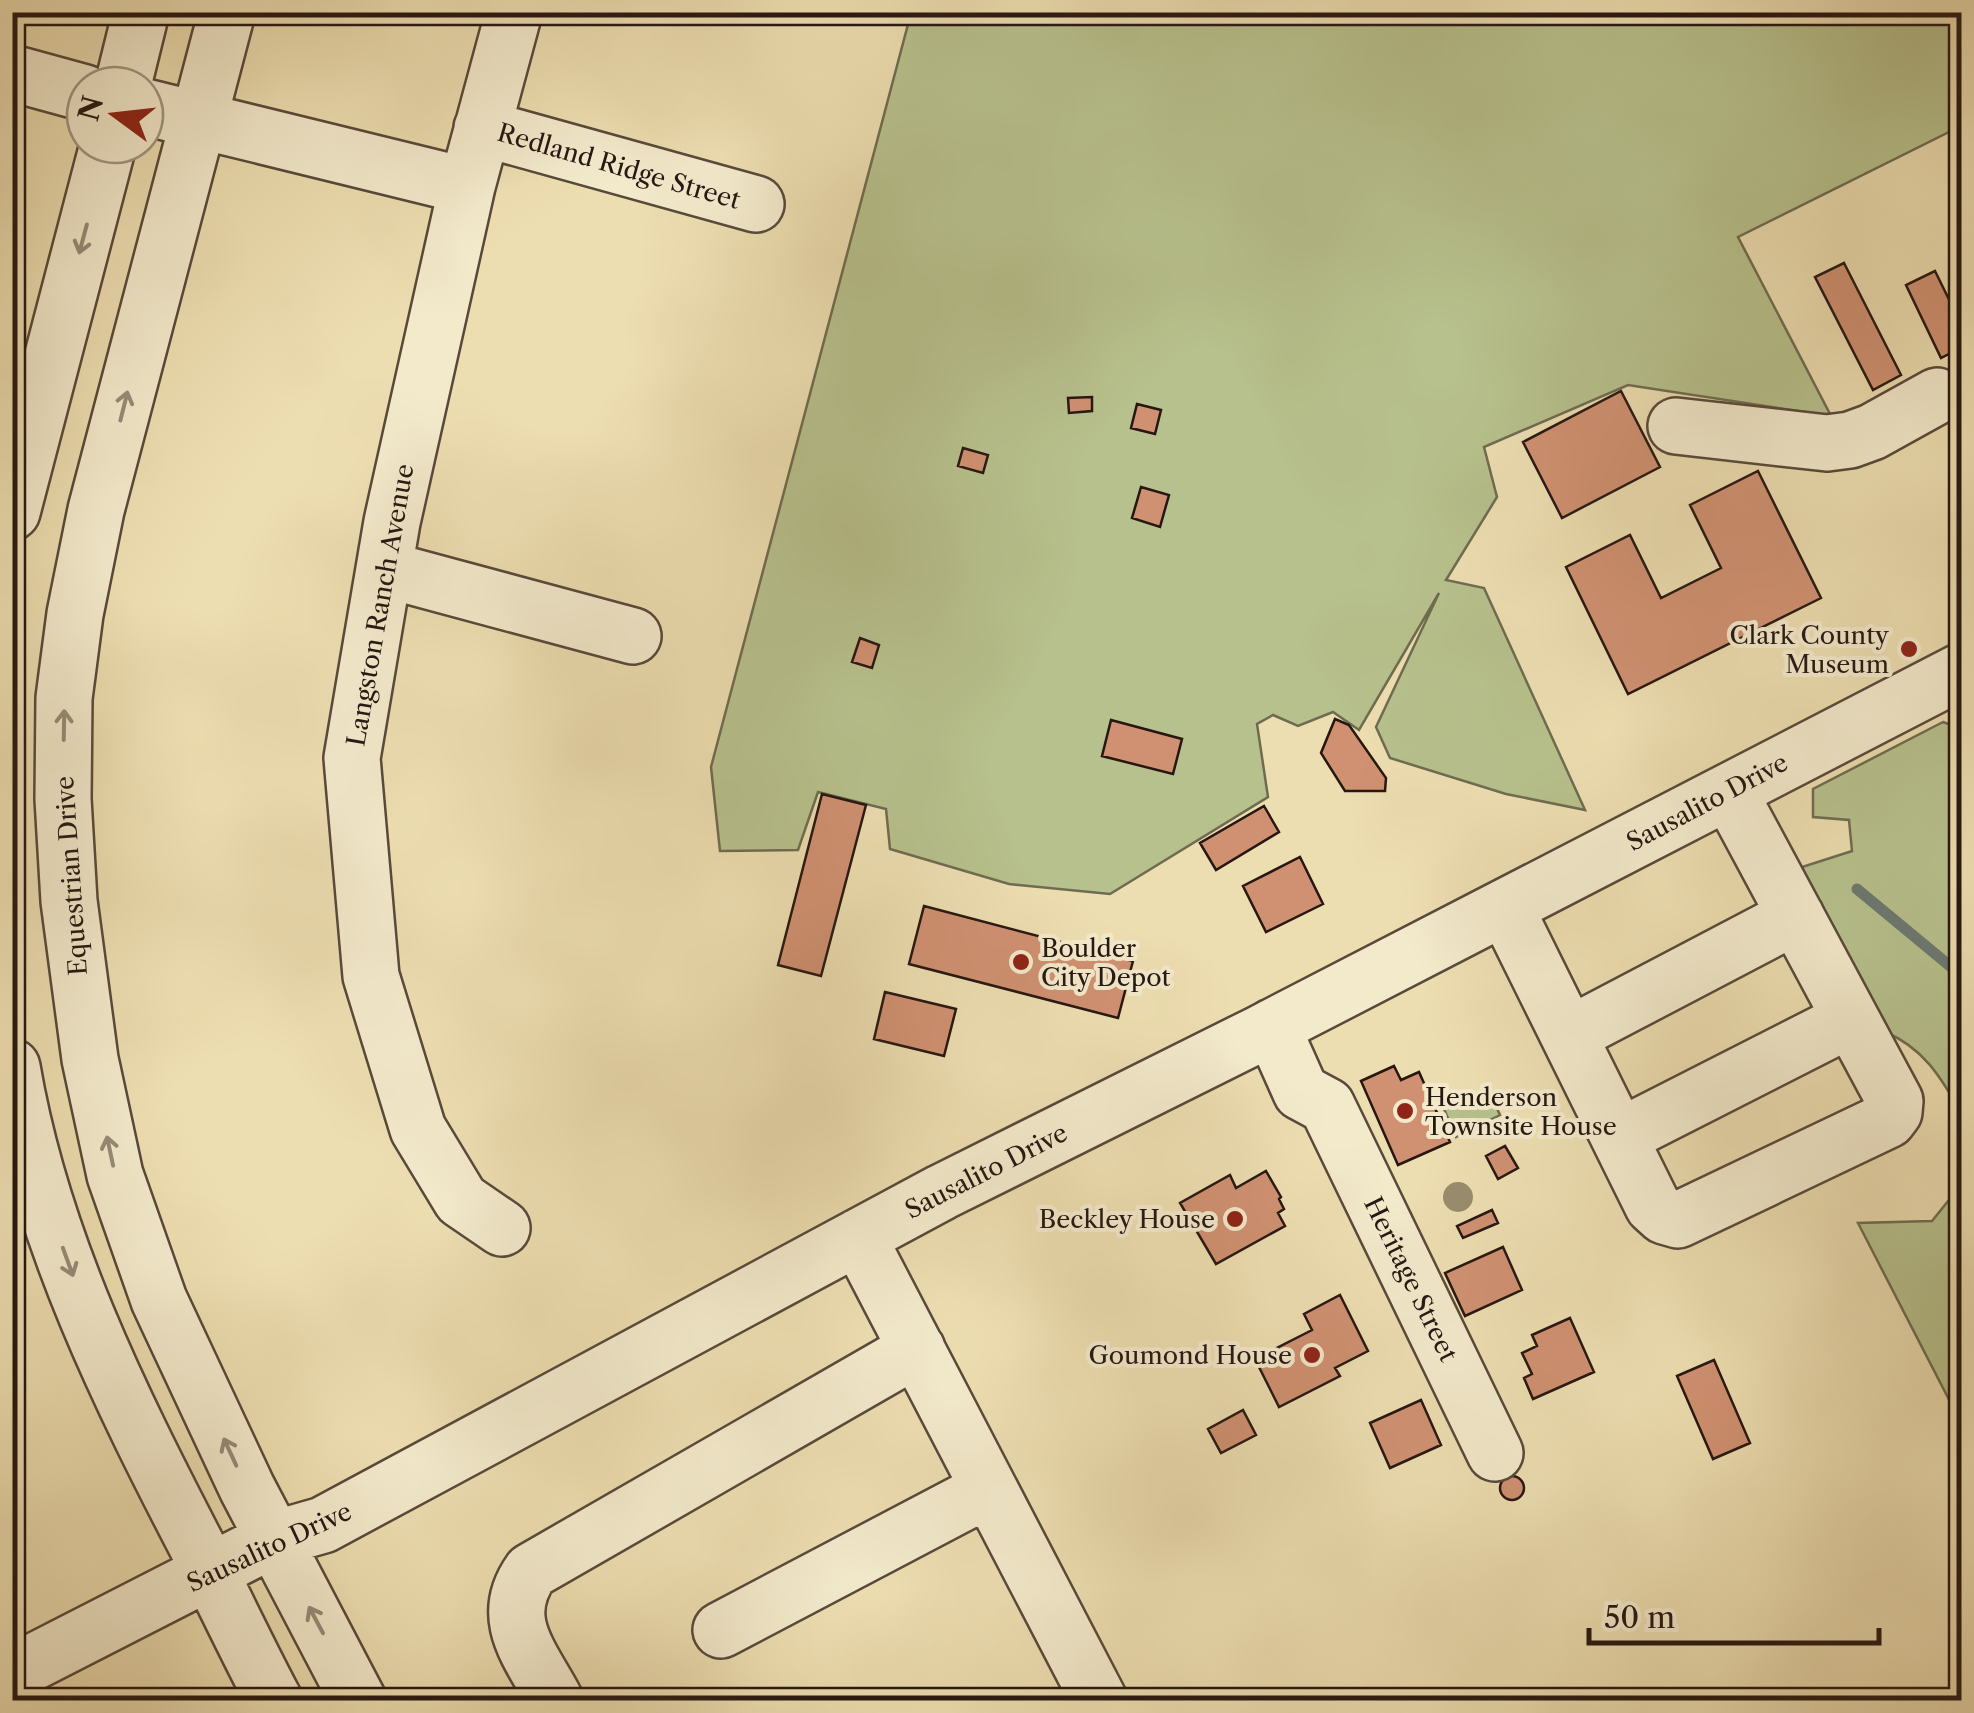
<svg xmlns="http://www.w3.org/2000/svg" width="1974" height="1713" font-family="'Libre Caslon Text',serif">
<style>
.green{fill:#b7c18d;stroke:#6e6c50;stroke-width:2.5}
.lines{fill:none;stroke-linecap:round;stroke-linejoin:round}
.stream{stroke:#6c7972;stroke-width:11}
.building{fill:#d09172;stroke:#261712;stroke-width:2.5}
.minor-casing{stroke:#58493a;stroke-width:60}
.minor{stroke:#f3eacc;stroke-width:55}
.tree{fill:#988d6e}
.oneway{stroke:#978b78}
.poi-dot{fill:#8f2418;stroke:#f3eacc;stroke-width:4}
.labels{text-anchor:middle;stroke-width:8;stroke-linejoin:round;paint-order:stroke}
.street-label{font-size:25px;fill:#261712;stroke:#f3eacc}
.poi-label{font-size:25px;fill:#261712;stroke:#f3eacc;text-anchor:end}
</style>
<rect width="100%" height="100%" fill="#eddeb1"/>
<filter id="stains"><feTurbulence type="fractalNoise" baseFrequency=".002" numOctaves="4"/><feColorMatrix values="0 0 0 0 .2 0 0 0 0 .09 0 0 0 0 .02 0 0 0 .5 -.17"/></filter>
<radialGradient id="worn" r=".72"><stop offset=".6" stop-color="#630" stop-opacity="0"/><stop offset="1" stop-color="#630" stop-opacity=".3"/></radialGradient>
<!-- green -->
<path class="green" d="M911 13H1961V126L1738 237 1831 416 1628 385 1484 447 1497 497 1446 580 1484 588 1585 810 1506 794 1390 758 1376 727 1439 593 1359 730 1333 712 1298 726 1273 715 1257 724 1268 797 1110 894 1009 884 890 849 886 809 818 792 798 850 720 851 711 767Z
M1943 722 1957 727 1961 725V1112C1941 1078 1924 1048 1885 1032L1799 868 1852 851 1849 820 1813 817V789Z
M1488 1089 1500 1115 1456 1137 1444 1109Z
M1961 1185V1423L1858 1223 1932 1221Z"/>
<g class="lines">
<!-- stream -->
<path class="stream" d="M1857 889 1956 971 1958 981"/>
</g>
<!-- building -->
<path class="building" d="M1844 263 1901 375 1873 390 1815 277Z
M1935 271 1962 326V347L1941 358 1906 285Z
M1621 391 1660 467 1562 518 1523 442Z
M1092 397V411L1069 413 1068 398Z
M1137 404 1161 410 1155 434 1131 428Z
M963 448 988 455 983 473 958 466Z
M1758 471 1821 598 1628 694 1566 567 1630 535 1661 598 1721 568 1690 505Z
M1141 487 1169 495 1160 527 1132 518Z
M860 638 879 645 872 668 852 662Z
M1335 719 1349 725 1386 778 1385 791H1345L1321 753Z
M1111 720 1182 739 1173 774 1102 756Z
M822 794 866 805 821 976 778 965Z
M1264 806 1279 832 1216 870 1200 843Z
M1300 857 1323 904 1266 932 1243 886Z
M924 906 1133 961 1118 1018 909 964Z
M885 992 956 1009 944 1056 874 1039Z
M1394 1066 1401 1080 1419 1072 1450 1142 1398 1165 1361 1081Z
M1505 1146 1518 1168 1498 1179 1486 1156Z
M1266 1171 1281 1197 1279 1199 1284 1209 1278 1213 1285 1226 1216 1264 1180 1203 1230 1175 1236 1188Z
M1492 1210 1498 1223 1463 1238 1457 1226Z
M1503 1247 1522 1290 1465 1316 1445 1273Z
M1340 1295 1368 1351 1335 1368 1340 1376 1279 1407 1255 1359 1312 1330 1304 1314Z
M1570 1318 1594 1372 1533 1399 1524 1378 1532 1374 1522 1353 1537 1346 1532 1335Z
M1714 1360 1750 1443 1713 1459 1677 1376Z
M1421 1400 1441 1445 1390 1468 1370 1423Z
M1243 1410 1256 1435 1221 1453 1208 1429Z
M1500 1488a12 12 0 1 1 24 0a12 12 0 1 1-24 0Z"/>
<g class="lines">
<!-- minor casing -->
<g class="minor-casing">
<path id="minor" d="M227 12 96 510 75 614 64 698 63 799 69 901 90 1059 115 1175 159 1300 247 1488 358 1700
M12 73 85 93
M123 85 141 12
M145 107 467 186
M482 128 756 204
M1676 426 1827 443 1850 440 1872 432 1937 396
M12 512 108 145
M384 569 633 636
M1505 907 1653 1206 1664 1216 1678 1220 1888 1120 1894 1112 1895 1101 1729 792
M1272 1027 1301 1092 1327 1106 1495 1453
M1569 1035 1796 916
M12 1067C41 1239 120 1398 199 1550 224 1600 248 1651 274 1700
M1619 1137 1851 1019
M502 1228 461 1200 418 1129 371 976 352 758 392 522 467 186 514 12
M858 1237 1099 1700
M721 1630 989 1489
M12 1673 274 1539 323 1525 942 1192 1259 1034 1962 671
M555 1700C531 1655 497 1619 531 1571L917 1349"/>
</g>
<!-- minor -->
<use href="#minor" class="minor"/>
</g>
<!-- trees -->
<circle class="tree" cx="1458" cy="1197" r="15"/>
<!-- one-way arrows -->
<defs><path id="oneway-shaft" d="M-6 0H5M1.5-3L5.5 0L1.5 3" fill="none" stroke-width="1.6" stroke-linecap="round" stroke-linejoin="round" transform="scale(2.5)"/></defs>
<g class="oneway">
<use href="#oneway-shaft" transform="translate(83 239) rotate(105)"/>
<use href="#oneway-shaft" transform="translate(124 406) rotate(-76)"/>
<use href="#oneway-shaft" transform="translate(64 725) rotate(-89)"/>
<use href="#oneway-shaft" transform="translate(110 1151) rotate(-102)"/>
<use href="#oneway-shaft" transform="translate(68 1262) rotate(70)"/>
<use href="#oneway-shaft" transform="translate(230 1452) rotate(-115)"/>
<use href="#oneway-shaft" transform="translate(316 1620) rotate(-118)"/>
</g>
<!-- markers -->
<g class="poi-dot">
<circle cx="1909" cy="649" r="10"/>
<circle cx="1021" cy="962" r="10"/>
<circle cx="1405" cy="1111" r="10"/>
<circle cx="1235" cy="1219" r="10"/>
<circle cx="1312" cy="1355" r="10"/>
</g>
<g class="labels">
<!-- street labels -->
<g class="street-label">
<text transform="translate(619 166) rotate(16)" y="9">Redland Ridge Street</text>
<text transform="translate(380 605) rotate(-80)" y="9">Langston Ranch Avenue</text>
<text transform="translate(1707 802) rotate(-28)" y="9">Sausalito Drive</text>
<text transform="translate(71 876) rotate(-94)" y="9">Equestrian Drive</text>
<text transform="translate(986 1171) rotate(-27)" y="9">Sausalito Drive</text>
<text transform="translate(1411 1279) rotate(64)" y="9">Heritage Street</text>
<text transform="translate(269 1547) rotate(-25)" y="9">Sausalito Drive</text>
</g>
<!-- poi labels -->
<g class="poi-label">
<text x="1889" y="644">Clark County<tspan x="1889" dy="29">Museum</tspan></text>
<text x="1041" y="957" text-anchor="start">Boulder<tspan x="1041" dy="29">City Depot</tspan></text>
<text x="1425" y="1106" text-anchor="start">Henderson<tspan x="1425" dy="29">Townsite House</tspan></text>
<text x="1215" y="1228">Beckley House</text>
<text x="1292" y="1364">Goumond House</text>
</g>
</g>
<!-- margin -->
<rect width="1974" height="1713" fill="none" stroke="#eddeb1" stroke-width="50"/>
<rect x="15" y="15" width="1944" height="1683" fill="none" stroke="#261712" stroke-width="5"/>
<rect x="25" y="25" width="1924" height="1663" fill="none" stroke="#261712" stroke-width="2.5"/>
<!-- north arrow -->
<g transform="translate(115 115) rotate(285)"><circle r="48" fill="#f3eacc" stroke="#a19682" stroke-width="2.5"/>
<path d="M0-8L18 38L0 25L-18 38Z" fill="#8f2418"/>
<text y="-15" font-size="28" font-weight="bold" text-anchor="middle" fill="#261712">N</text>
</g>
<!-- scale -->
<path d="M1589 1628v15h290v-15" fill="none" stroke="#261712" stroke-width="5"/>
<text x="1604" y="1628" font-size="30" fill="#261712" stroke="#f3eacc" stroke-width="8" paint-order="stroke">50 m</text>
<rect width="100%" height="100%" filter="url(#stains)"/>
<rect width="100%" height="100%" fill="url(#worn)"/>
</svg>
